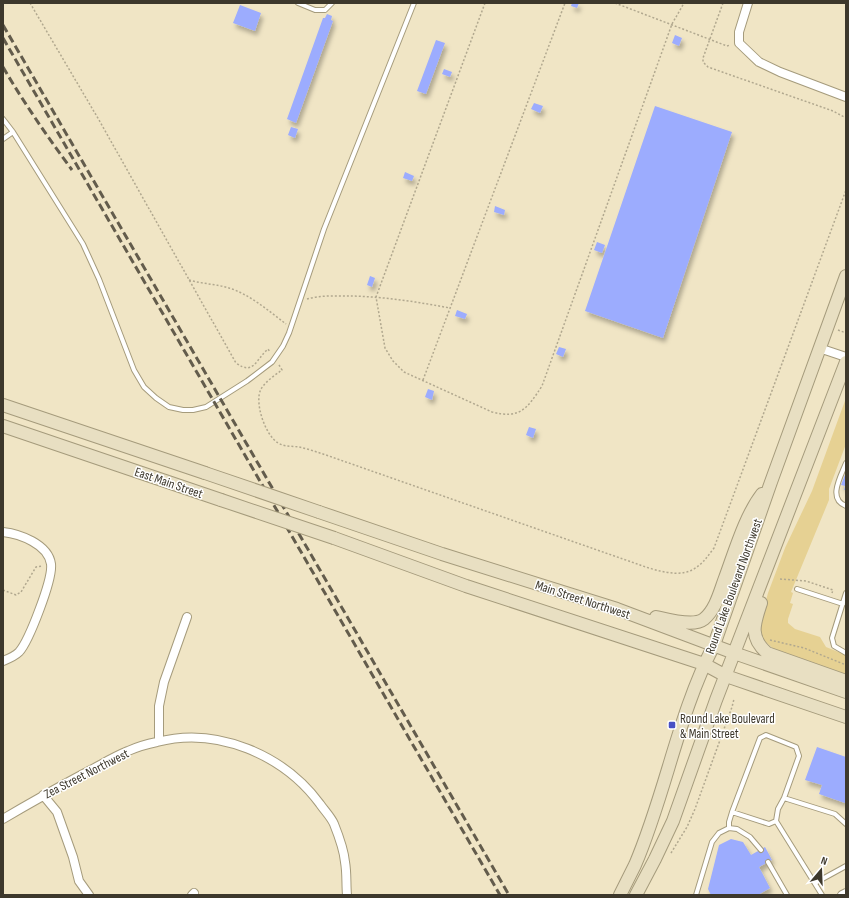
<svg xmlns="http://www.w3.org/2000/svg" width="849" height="898" font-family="'Sofia Sans Condensed',sans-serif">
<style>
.green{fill:#e6d193}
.building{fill:#9cacfe;filter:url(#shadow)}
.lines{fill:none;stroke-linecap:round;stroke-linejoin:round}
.lane-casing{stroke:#a59b7c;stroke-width:6}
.street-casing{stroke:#a59b7c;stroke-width:10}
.secondary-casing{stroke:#a59b7c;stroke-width:14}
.path{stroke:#b1a88f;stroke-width:1.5;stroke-dasharray:2 2;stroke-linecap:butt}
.lane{stroke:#fff;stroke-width:4}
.street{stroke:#fff;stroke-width:8}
.secondary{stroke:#e8dfc2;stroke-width:12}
.rail{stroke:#635c4c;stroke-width:3;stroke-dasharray:8 4;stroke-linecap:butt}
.secondary-bridge-casing{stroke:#a59b7c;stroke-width:14;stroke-linecap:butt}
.secondary-bridge{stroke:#e8dfc2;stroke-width:12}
.poi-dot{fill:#4850c5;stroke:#fff;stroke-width:1.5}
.labels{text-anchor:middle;stroke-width:3;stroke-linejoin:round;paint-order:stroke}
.street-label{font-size:13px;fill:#3d382c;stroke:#fff}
.poi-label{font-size:13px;fill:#3d382c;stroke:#fff;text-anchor:start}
</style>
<defs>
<filter id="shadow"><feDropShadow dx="2.5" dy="4.5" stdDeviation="2" flood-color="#0004"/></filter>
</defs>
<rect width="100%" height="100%" fill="#f0e5c5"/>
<!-- green -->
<path class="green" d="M846 398V444L829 489V500L791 592 793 593 790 603 793 604 788 619V623L795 629 820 637 826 647 846 655V678L775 650 762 639 759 626 768 593 785 548 812 491Z"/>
<!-- building -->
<path class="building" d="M572 3H579L577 8 571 6Z
M240 5 261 13 255 31 233 23Z
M327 14 332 16 331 20 333 21 296 123 287 119 323 18H325Z
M675 35 682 38 679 46 672 43Z
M436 40 445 43 426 94 417 91Z
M444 69 452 72 450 77 442 74Z
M534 103 543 106 540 113 531 109Z
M655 106 732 132 663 338 585 311Z
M291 127 298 129 295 138 288 135Z
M405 172 414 176 412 181 403 178Z
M495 206 505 210 504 215 494 212Z
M597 242 605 245 602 253 594 250Z
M370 276 375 278 372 287 367 285Z
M457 310 467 314 465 319 455 316Z
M559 347 566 349 563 357 556 354Z
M428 389 434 391 432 400 425 397Z
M529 427 536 429 533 438 526 435Z
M846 472V490H844L845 486 841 485Z
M817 747 846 757 845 803 819 794 822 785 805 780Z
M731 839 743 842 751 855 765 847 772 860 759 867 770 888 758 895H711L708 889 719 845Z"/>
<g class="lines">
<!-- lane casing -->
<g class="lane-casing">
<path id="lane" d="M298 3 315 10H325L332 3
M3 119 13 132 83 244 99 279 134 370 144 387 156 398 169 407 183 410H193L206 407 247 381 272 362 283 346 289 333 324 229 414 3
M3 139 13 132
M846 463C841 476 827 499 846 506
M797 589 843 604
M846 593 832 638 834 646 846 653
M732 812 760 738 766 735 796 747 799 756 784 798
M729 828V822L732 812 769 824 776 821
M768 862 787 895
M815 883 846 866
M696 895 712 842 719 833 729 828 737 829 750 837 761 850
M822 895 776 821 778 809 784 798 835 814 846 824"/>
</g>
<!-- street casing -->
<g class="street-casing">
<path id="street" d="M748 3 739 32V43L759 62 780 72 846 97
M819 348 846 357
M3 532C20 534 48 544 51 564 53 579 29 641 19 652 15 656 8 659 3 661
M159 741V706L164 682 187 617
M43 795 57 812 73 857 79 881 89 895
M3 819C30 803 57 788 85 773 99 766 113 757 128 751 137 747 147 744 157 742 217 726 284 755 320 804 324 810 331 817 334 824 338 834 344 851 345 862 347 873 346 884 347 895
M192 895 194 893
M842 895 846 893"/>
</g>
<!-- secondary casing -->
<g class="secondary-casing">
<path id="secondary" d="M3 405 205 473
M3 426 221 500
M319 512 442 554 617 609 734 653 846 692
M334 538 466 586 704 664 726 676 846 717
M761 603C754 624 749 637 767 653L846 681
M656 617C669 620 694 627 704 619 716 609 720 591 725 578 735 551 745 516 762 494
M620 895C625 885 630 875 635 865 666 793 678 714 714 645L771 482 846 276
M636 895 655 859 673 821 716 700 846 362"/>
</g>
<!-- path -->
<path class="path" d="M30 3 99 120 236 363C254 376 256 359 268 349L270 352
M485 3 376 297 385 348 393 361 404 372 492 412C520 419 527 409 542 386L672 24 684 3
M615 3 727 46 730 45
M723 3 703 58V62L708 67 833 111 846 118
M189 280C203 284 216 284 229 288 249 294 269 311 286 324
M307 299C321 295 338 296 353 296 386 297 418 302 450 308
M838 330 846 333
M279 365 282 370C275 375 266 381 261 389 254 402 265 435 278 443 285 447 292 446 299 447 308 449 317 452 326 455L620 558C639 564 673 580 692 570 702 565 707 557 714 548L846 190
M423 380 565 3
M780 579 806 581 833 590 832 593
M3 590 16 595 21 592 36 567 43 566
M770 640 804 648 846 665
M671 853 687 827 695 809 732 707 734 699"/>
<!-- lane -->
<use href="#lane" class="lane"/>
<!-- street -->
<use href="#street" class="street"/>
<!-- secondary -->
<use href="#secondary" class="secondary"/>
<!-- rail -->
<path class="rail" d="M3 25 509 895
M3 38 500 895
M3 67C24 103 47 136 72 170"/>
<!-- secondary-bridge casing -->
<g class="secondary-bridge-casing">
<path id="secondary-bridge" d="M205 473 319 512
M221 500 334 538"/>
</g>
<!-- secondary-bridge -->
<use href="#secondary-bridge" class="secondary-bridge"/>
</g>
<!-- markers -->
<rect class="poi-dot" x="668" y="721" width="8" height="8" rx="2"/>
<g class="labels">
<!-- street labels -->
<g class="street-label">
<text transform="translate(169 482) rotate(19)" y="5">East Main Street</text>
<text transform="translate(733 586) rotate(-70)" y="5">Round Lake Boulevard Northwest</text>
<text transform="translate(583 599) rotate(18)" y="5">Main Street Northwest</text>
<text transform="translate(86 773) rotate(-27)" y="5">Zea Street Northwest</text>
</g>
<!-- poi labels -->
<g class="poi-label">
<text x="680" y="723">Round Lake Boulevard<tspan x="680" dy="15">&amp; Main Street</tspan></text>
</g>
</g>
<!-- border -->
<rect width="849" height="898" fill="none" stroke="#3d382c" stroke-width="8"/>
<!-- north arrow -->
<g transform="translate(821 870) rotate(19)" stroke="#ffffff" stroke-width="3" paint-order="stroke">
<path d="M0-3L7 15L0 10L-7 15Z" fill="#3d382c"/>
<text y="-6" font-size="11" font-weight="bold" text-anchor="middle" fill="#3d382c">N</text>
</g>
</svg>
